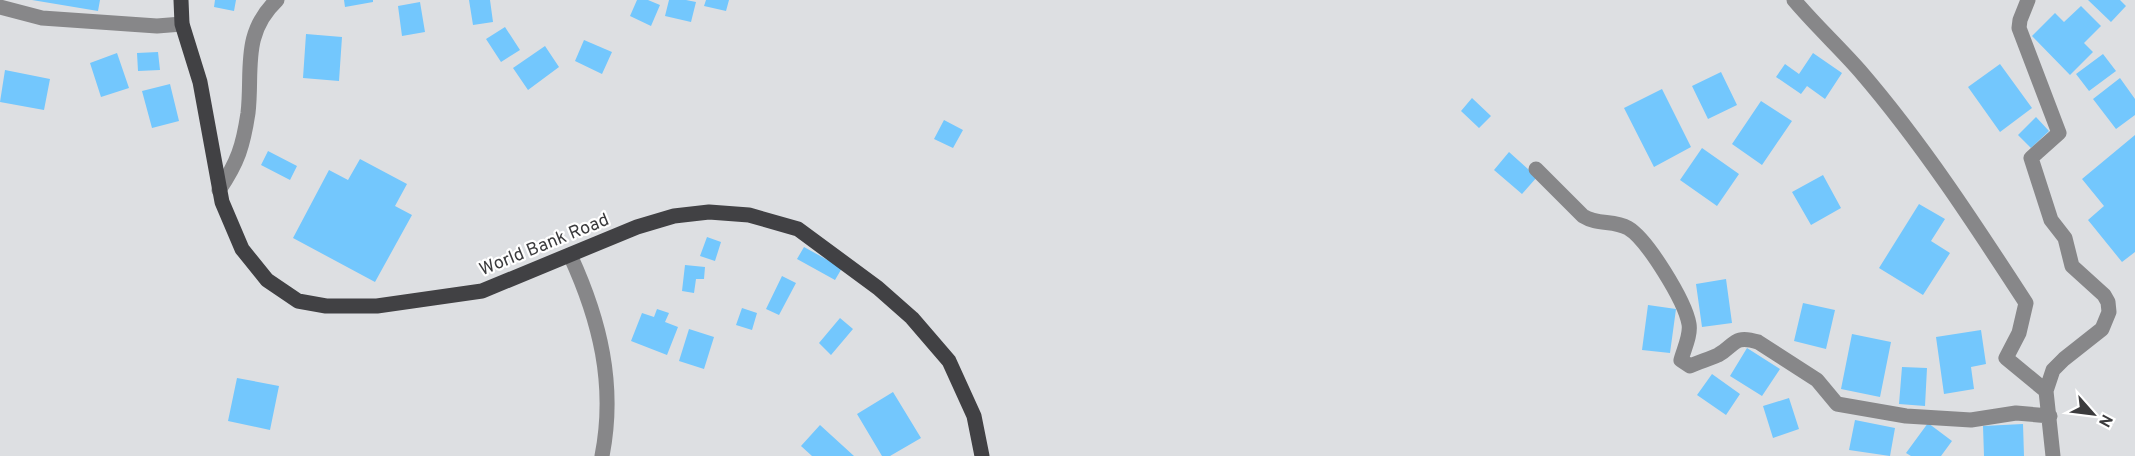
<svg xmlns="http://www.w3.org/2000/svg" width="2135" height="456" font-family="Overpass,sans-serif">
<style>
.building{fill:#73c7fd}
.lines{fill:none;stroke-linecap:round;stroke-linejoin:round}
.minor{stroke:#878789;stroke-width:15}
.major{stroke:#414144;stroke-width:15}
.labels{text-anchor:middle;stroke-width:4.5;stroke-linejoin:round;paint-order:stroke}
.street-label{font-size:18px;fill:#3b3b3d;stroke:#fff}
</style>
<rect width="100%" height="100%" fill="#dddfe2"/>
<!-- building -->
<path class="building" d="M32 0H100L98 11Z
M215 0H236L234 11 214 7Z
M344 0H373V2L345 7Z
M469 0H490L493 22 473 25Z
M637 0H648L660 5 651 26 630 16Z
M669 0H686L696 2 691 22 665 16Z
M706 0H729L726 11 704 6Z
M2088 0H2120L2126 6 2111 22Z
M420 2 425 32 402 36 398 6Z
M2081 6 2101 26 2084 43 2093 52 2070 75 2032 36 2055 13 2064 22Z
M505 27 520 50 501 62 486 39Z
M306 34 342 37 339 81 303 78Z
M584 40 612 52 602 74 575 61Z
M545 46 559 67 528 90 513 68Z
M158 52 160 70 138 71 137 53Z
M117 53 129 88 101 97 90 63Z
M1813 53 1842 73 1825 99 1807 86 1801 94 1776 77 1785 64 1799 74Z
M2103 54 2116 71 2089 91 2076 74Z
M2000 64 2032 108 2000 132 1968 87Z
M5 70 50 79 44 110 0 102Z
M1721 72 1737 105 1708 119 1692 86Z
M2120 78 2135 99V115L2116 129 2093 99Z
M170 84 179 121 152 128 142 91Z
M1662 89 1691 147 1654 167 1624 108Z
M1472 98 1491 116 1479 128 1461 111Z
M1761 101 1792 121 1762 165 1732 144Z
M2036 117 2049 131 2031 148 2018 135Z
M944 120 963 130 953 148 934 139Z
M2135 135V252L2122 262 2088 220 2104 206 2082 179Z
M1702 148 1739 174 1717 206 1680 180Z
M268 151 297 166 290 180 261 165Z
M1509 152 1537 177 1522 194 1494 170Z
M360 159 407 184 395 206 412 215 375 282 293 238 329 170 348 180Z
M1823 175 1841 208 1811 225 1792 192Z
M1919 204 1945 219 1931 241 1950 253 1923 295 1879 268Z
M707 237 721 242 715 261 700 256Z
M804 247 842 268 835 280 797 259Z
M685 265 705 267 704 279H696L694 293 682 291Z
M782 276 796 283 779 315 766 309Z
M1726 279 1732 323 1702 327 1696 284Z
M1803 303 1835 310 1826 349 1794 341Z
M1648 305 1676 309 1670 353 1642 350Z
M742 308 757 313 752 330 736 325Z
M657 309 669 313 665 322 678 327 667 355 631 341 642 313 654 317Z
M840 318 853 329 831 355 819 343Z
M689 329 714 337 704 369 679 361Z
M1981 330 1986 364 1971 367 1974 389 1944 394 1936 337Z
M1852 334 1891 342 1880 397 1841 389Z
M1747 348 1780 369 1762 396 1730 376Z
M1902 367 1927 368 1925 406 1899 404Z
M1712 374 1740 394 1726 415 1697 395Z
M237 378 279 386 270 430 228 421Z
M893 392 921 438 890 456H882L857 414Z
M1789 398 1799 429 1773 438 1763 406Z
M1855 420 1895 428 1890 456 1849 450Z
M1928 423 1952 441 1941 456H1911L1906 453Z
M2023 424 2024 456H1984L1983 426Z
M820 425 854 456H812L801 446Z"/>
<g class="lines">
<!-- minor -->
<path class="minor" d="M1794 0C1815 25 1839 47 1860 71 1922 143 1974 223 2026 303L2019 333 2006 358 2046 391 2053 456
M2028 0 2020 20 2019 28 2059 133 2031 158 2051 220 2065 238 2072 266 2104 295 2108 302 2109 312 2102 329 2064 359 2053 370 2046 391
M0 7 42 18 157 26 182 24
M1536 169 1583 216C1597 225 1614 220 1628 228 1647 239 1685 301 1689 324 1691 335 1684 349 1681 360L1690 366C1699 362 1709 359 1718 355 1735 346 1733 334 1758 342L1817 380 1837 404 1906 416 1971 420 2016 413 2050 416
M219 190C238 162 243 146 248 113 253 71 241 34 277 0
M570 255C600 320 616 385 602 456"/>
<!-- major -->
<path class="major" d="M181 0 182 24 200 82 222 202 242 249 267 280 298 301 326 306H377L482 291 637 227 674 216 709 212 749 215 798 229 878 288 912 318 949 361 974 416 982 456"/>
</g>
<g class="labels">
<!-- street labels -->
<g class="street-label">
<text transform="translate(544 244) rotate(-22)" y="6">World Bank Road</text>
</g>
</g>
<!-- north arrow -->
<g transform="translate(2093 414) rotate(118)" stroke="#ffffff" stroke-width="4.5" paint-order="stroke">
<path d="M0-4.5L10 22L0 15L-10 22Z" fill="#3b3b3d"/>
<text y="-9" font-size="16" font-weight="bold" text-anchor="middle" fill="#3b3b3d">N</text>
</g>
</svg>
